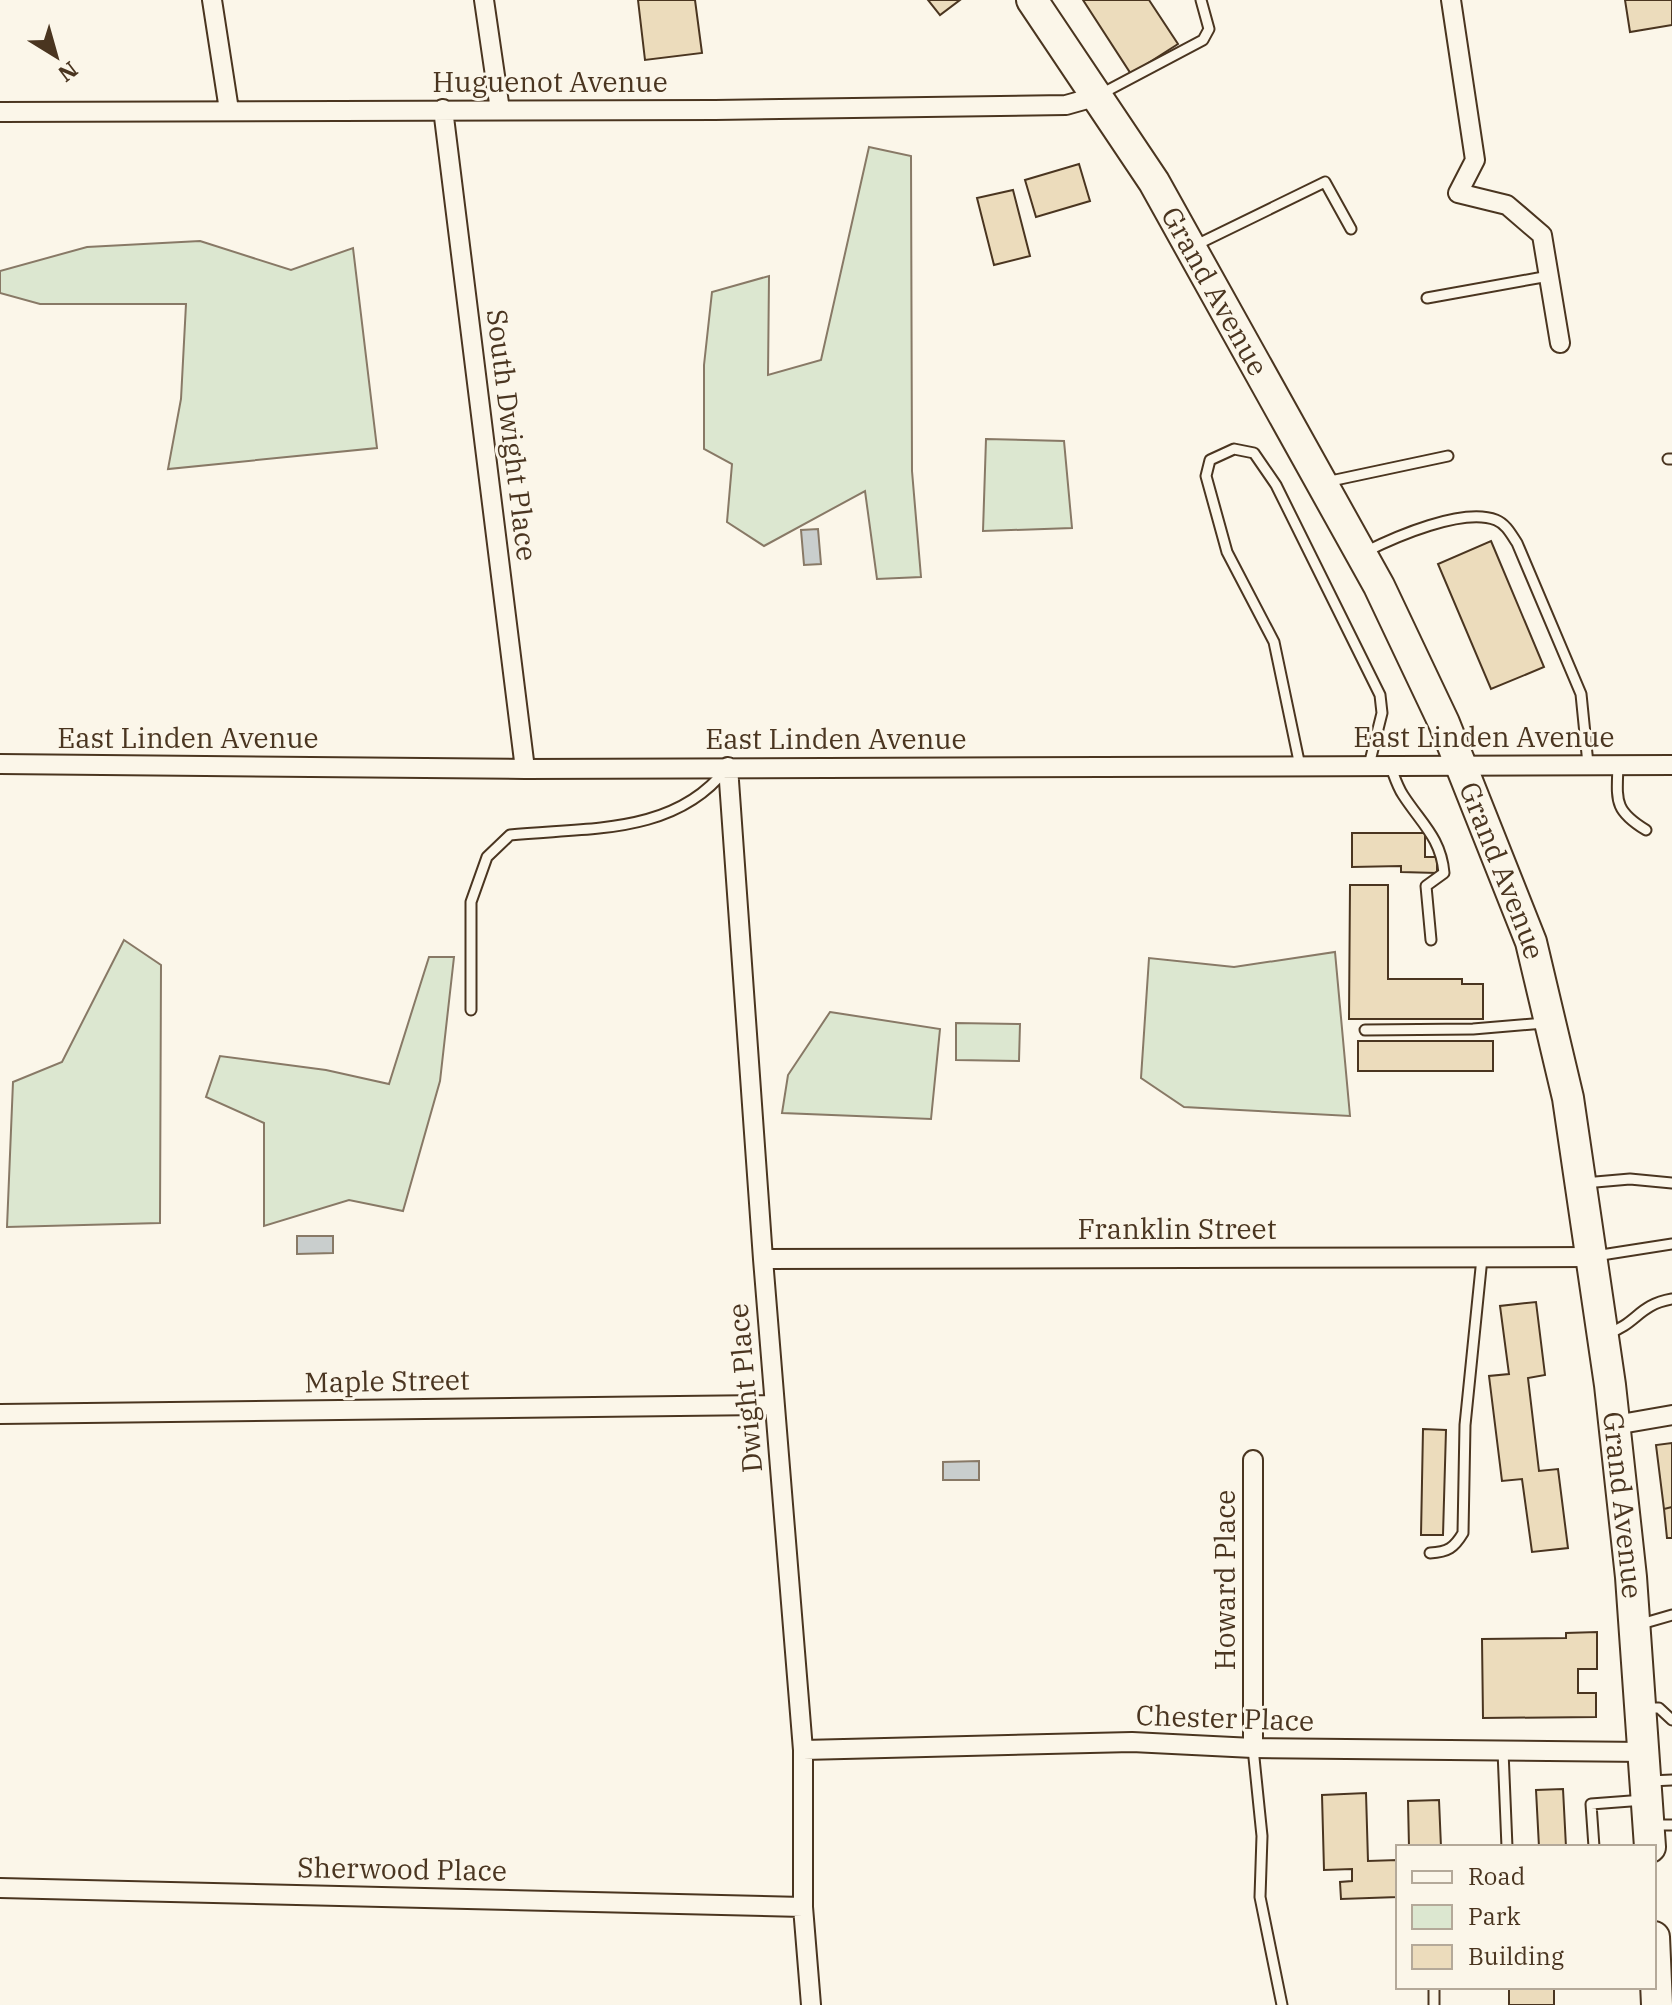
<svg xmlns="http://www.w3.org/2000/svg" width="1672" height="2005" font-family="'IBM Plex Serif',serif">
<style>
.green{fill:#dce7d0;stroke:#887966;stroke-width:2}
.water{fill:#c9cecd;stroke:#887966;stroke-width:2}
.building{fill:#ecdcbc;stroke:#4a3520;stroke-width:2}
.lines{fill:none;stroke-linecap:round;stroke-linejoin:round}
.lane-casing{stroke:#4a3520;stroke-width:13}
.street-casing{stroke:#4a3520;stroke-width:22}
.primary-casing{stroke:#4a3520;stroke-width:34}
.lane{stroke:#fbf6e9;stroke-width:9}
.street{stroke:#fbf6e9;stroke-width:18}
.primary{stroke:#fbf6e9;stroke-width:30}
.labels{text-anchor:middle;stroke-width:6;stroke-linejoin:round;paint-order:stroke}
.street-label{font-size:28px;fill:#4a3520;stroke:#fbf6e9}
</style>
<rect width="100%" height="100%" fill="#fbf6e9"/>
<!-- green -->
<path class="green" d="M869 147 911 156 912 471 921 577 877 579 865 491 764 546 727 522 732 464 704 449V365L712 292 769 276 768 375 821 360Z
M200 241 291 270 353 248 377 448 168 469 181 399 186 304H40L0 293V271L87 247Z
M986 439 1064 441 1072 528 983 531Z
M124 940 161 965 160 1223 7 1227 13 1082 62 1062Z
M1335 952 1350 1116 1184 1107 1141 1078 1149 958 1234 967Z
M429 957H454L440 1081 403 1211 349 1200 264 1226V1123L206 1097 220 1056 326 1070 389 1084Z
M830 1012 940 1029 931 1119 782 1113 788 1075Z
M956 1023 1020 1024 1019 1061 956 1060Z"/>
<!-- water -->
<path class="water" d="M818 529 821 564 804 565 801 530Z
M297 1236H333V1253L297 1254Z
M979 1461V1480H943V1462Z"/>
<!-- building -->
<path class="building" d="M638 0H695L702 53 645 60Z
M928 0H960L940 15Z
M1083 0H1149L1178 44 1131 74Z
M1625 0H1672V25L1630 32Z
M1079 164 1090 201 1036 217 1025 180Z
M1013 190 1030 256 994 265 977 198Z
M1491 541 1544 667 1491 689 1438 564Z
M1352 833H1425V857H1437V873L1401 872V866L1352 867Z
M1350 885H1388V979H1462V984H1483V1019H1349Z
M1358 1041H1493V1071H1358Z
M1536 1302 1545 1375 1528 1378 1539 1471 1558 1469 1568 1548 1532 1552 1522 1479 1502 1481 1489 1376 1509 1374 1500 1306Z
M1423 1429 1446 1430 1443 1535H1421Z
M1672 1443V1507L1664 1509 1656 1445Z
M1672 1507V1538H1667L1664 1509Z
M1597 1632V1669H1578V1693H1596V1717L1483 1718 1482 1639 1566 1638V1633Z
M1563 1789 1566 1847H1539L1536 1790Z
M1366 1793 1368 1861 1398 1860V1897L1341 1899 1340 1882 1352 1881V1869L1324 1870 1322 1795Z
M1439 1800 1441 1847H1409L1408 1801Z
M1509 1987H1554V2005H1509Z"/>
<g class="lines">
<!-- lane casing -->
<g class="lane-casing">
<path id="lane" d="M1101 94 1203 40 1209 29 1201 0
M1196 245 1325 182 1351 229
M1427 298 1549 276
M1668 459H1672
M1326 482 1448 456
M1365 552C1395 537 1463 507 1496 520 1506 524 1511 534 1517 543L1581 694 1588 764
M1618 764C1617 800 1613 810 1646 830
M1390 765C1394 775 1397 786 1403 795 1421 823 1441 838 1444 873L1426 886 1431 940
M1300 766 1274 642 1227 552 1206 476 1210 460 1234 449 1254 453 1276 485 1380 695 1382 713 1369 765
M471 1010V902L487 857 510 835C585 827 674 836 726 769
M1365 1030 1473 1029 1544 1023
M1584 1183 1630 1179 1672 1183
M1595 1256 1672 1244
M1607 1334C1638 1323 1638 1305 1672 1299
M1430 1553C1448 1552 1454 1548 1463 1533L1465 1425 1482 1258
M1641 1624 1672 1615
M1645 1708H1659L1672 1720
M1253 1748 1262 1836 1260 1897 1282 2005
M1503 1751 1507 1847
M1650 1781 1672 1780
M1652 1825H1672
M1594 1847 1591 1804 1644 1800
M1434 1987V2005"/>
</g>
<!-- street casing -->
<g class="street-casing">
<path id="street" d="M212 0 229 110
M484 0 500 110
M1451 0 1475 160 1458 193 1507 205 1542 235 1560 343
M443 109 525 769
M0 112 715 110 1066 105 1098 96
M0 764 525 769 1672 765
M728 767 763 1259 803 1750V1907L811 2005
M763 1259 1592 1257
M0 1414 774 1405
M1615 1425 1672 1415
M1253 1460V1748
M803 1750 1132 1742 1253 1748 1645 1752
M0 1888 803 1907"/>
</g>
<!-- primary casing -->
<g class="primary-casing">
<g id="primary">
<path id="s1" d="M1032 0 1154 182 1379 586 1444 723 1531 942 1568 1098 1610 1385 1631 1577 1650 1847"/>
<path d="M1654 1937 1657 2005"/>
</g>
</g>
<!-- lane -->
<use href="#lane" class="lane"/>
<!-- street -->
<use href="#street" class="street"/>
<!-- primary -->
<use href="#primary" class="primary"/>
</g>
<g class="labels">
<!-- street labels -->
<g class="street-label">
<text x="550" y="92">Huguenot Avenue</text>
<text dy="10" stroke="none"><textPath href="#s1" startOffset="344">Grand Avenue</textPath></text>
<text transform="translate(512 435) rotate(83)" y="10">South Dwight Place</text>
<text x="1484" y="747">East Linden Avenue</text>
<text x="188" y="748">East Linden Avenue</text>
<text x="836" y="749">East Linden Avenue</text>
<text dy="10" stroke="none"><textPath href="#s1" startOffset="992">Grand Avenue</textPath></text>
<text x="1177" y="1239">Franklin Street</text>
<text transform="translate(387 1381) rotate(-1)" y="10">Maple Street</text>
<text transform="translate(745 1388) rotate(-95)" y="10">Dwight Place</text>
<text dy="10" stroke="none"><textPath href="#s1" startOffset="1640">Grand Avenue</textPath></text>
<text transform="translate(1225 1580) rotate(-90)" y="10">Howard Place</text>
<text transform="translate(1225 1718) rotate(2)" y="10">Chester Place</text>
<text transform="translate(402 1869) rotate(1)" y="10">Sherwood Place</text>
</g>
</g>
<!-- legend -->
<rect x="1396" y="1845" width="260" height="144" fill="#fbf6e9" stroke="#b4a999" stroke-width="2"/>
<rect x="1412" y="1871" width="40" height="12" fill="#fbf6e9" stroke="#b4a999" stroke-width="2"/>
<text x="1468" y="1885" font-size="24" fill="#4a3520">Road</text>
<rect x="1412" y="1905" width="40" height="24" fill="#dce7d0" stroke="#b4a999" stroke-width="2"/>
<text x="1468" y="1925" font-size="24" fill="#4a3520">Park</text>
<rect x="1412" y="1945" width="40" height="24" fill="#ecdcbc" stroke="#b4a999" stroke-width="2"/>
<text x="1468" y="1965" font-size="24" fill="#4a3520">Building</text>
<!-- north arrow -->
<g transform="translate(56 56) rotate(143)" stroke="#fbf6e9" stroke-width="6" paint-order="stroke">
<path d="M0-6L14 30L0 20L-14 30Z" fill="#4a3520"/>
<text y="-12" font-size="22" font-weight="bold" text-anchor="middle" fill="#4a3520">N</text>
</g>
</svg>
